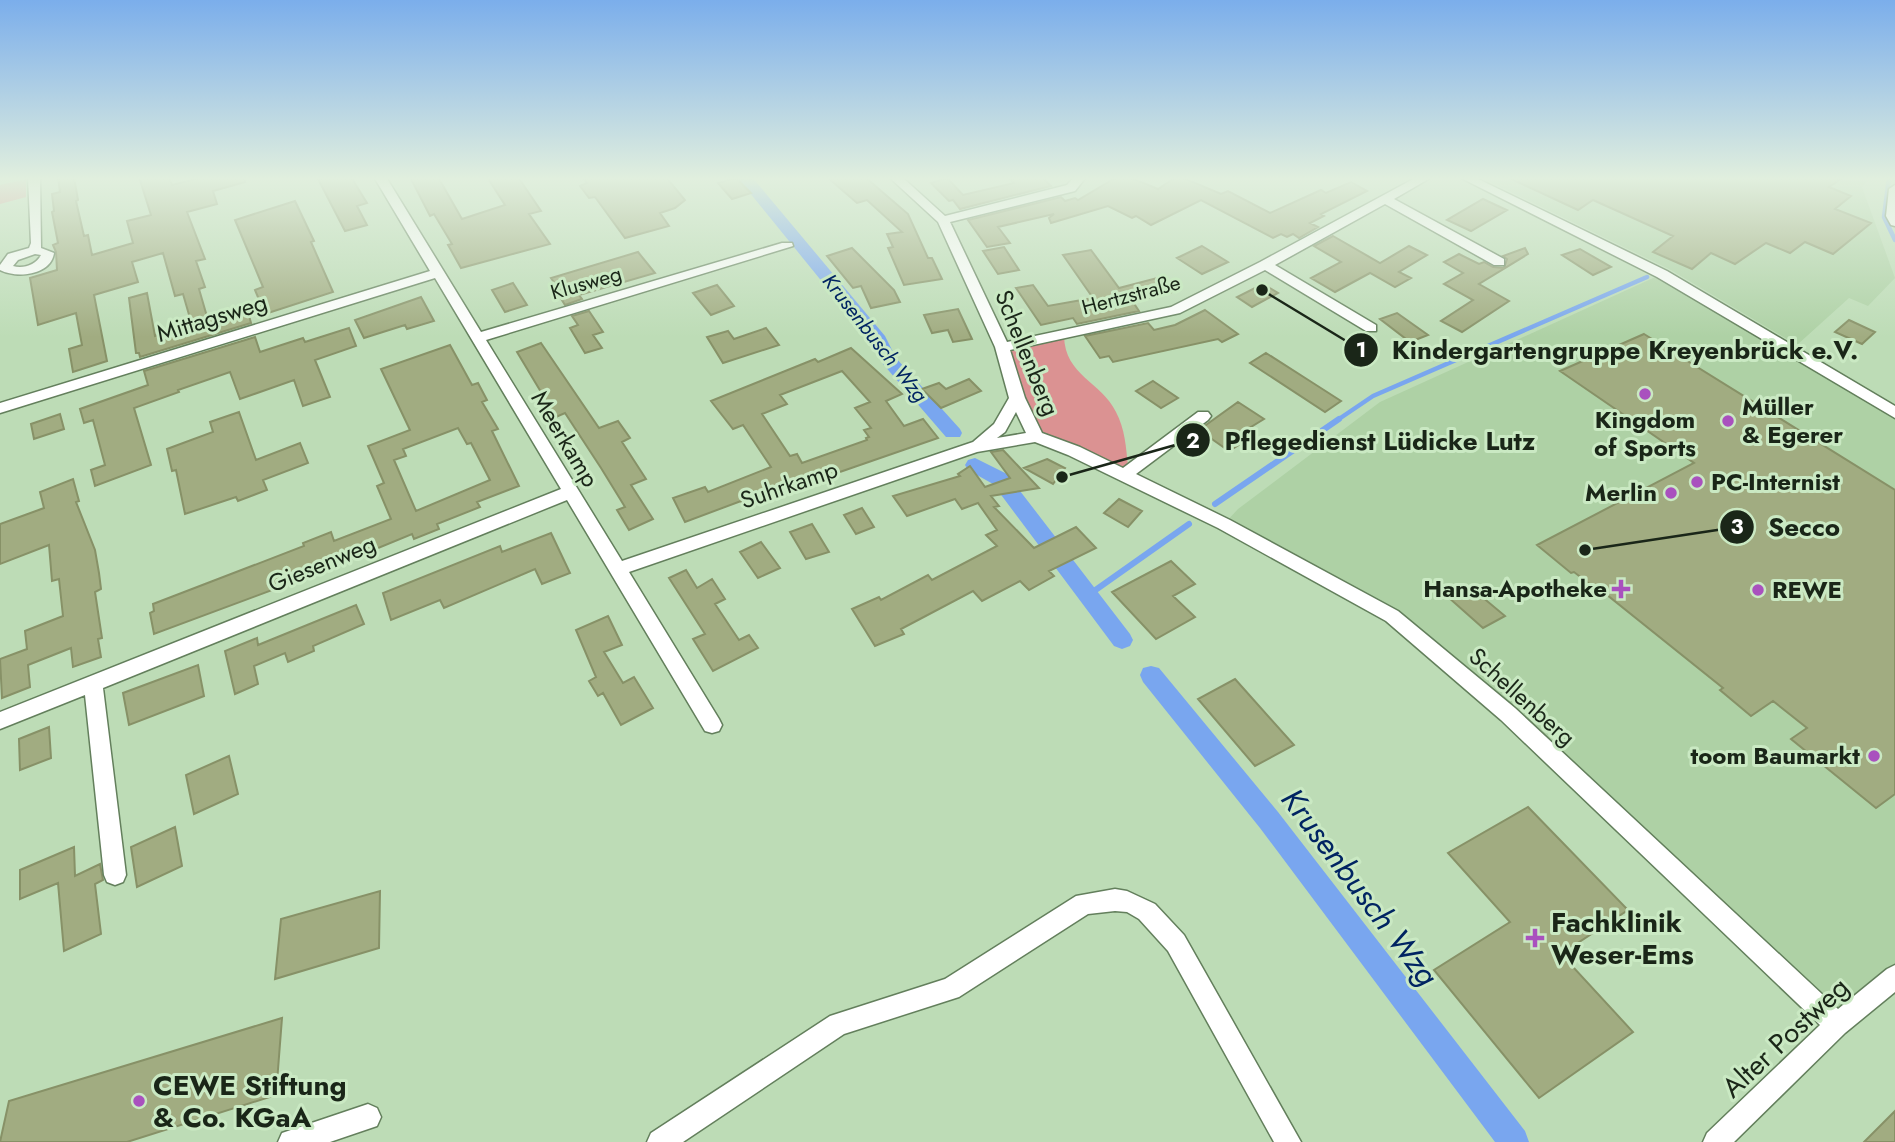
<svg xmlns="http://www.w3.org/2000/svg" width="1895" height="1142" font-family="Jost,sans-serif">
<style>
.built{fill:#aed1a5}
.green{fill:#db9292}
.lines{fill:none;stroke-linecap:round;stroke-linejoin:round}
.stream-far1{stroke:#79a6ef;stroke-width:4.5}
.stream{stroke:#79a6ef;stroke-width:6}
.canal{fill:#79a6ef;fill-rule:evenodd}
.building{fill:#a1ac81;stroke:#879167;stroke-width:2;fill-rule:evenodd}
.street-casing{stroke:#637f5c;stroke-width:3}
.street{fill:#fff;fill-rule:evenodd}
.poi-dot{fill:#a951be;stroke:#cae9c3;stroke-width:2.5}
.labels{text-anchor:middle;stroke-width:6;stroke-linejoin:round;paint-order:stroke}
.far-street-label{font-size:21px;fill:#1a2618;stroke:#cae9c3}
.far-water-label{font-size:21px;font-style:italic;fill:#002462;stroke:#cae9c3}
.street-label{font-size:24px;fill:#1a2618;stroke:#cae9c3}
.poi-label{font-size:24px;font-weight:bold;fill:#1a2618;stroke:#cae9c3;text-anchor:start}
.near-poi-label{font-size:28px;font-weight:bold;fill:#1a2618;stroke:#cae9c3;text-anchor:start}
.near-street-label{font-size:28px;fill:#1a2618;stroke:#cae9c3}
.near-water-label{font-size:32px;font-style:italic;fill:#002462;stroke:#cae9c3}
.leader{fill:none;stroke:#1a2618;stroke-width:2.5}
.callout-dot{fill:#1a2618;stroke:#cae9c3;stroke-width:2.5}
.mark-label{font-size:21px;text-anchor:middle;font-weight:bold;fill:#fff}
.callout-label{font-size:26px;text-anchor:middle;font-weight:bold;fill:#1a2618;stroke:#cae9c3;stroke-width:6;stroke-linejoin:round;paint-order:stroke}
</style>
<rect width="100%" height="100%" fill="#bddcb6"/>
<!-- built -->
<path class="built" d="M1480 177H1871L1862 187 1895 278 1868 306 1849 298 1797 345 1669 269Z
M1662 274 1895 413V977L1837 1025 1392 616 1224 524 1238 509 1380 402Z"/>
<!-- green -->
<path class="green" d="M26 179V197L0 204V185Z
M1064 336C1065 376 1101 381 1116 412 1125 429 1126 447 1128 466L1123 470 1042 432 1027 407 1007 348Z"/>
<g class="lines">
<!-- stream-far1 -->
<path class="stream-far1" d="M1889 177 1884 217 1895 240
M1336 421 1373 396 1647 277"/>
<!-- stream -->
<path class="stream" d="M1215 504 1339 419
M1087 596 1189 524"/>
<!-- canal -->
<path class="canal" d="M737 177H752L885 336 896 358 960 429 962 433 960 437H946L883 364 871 342Z
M975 458 1007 474 1130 634 1133 640 1130 646 1122 649 1114 646 993 484 968 470 965 465 968 460Z
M1151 666 1159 668 1278 812 1525 1131 1529 1142H1495L1260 828 1143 682 1140 675 1143 668Z"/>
</g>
<!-- building -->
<path class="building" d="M58 177H74L78 200 76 201 84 236 88 235 92 255 133 243 127 221 151 215 139 177H169L172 185 203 177H244L245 182 213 191 217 204 187 212 205 259 196 261 205 287 199 289 208 320 247 308 251 323 140 357 139 353H136L129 298 147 293 155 336 192 325 183 294 175 296 163 253 132 262 138 282 94 295 107 361 73 372 69 349 82 345 76 313 38 325 30 278 57 270 56 252 53 245 58 243 52 212 54 211 52 194 60 192Z
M317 177H351L367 203 357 206 367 225 345 231Z
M410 177H438L462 219 505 205 487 177H518L541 211 529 214 550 244 461 268 448 245 452 244 434 214 430 216Z
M583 177H666L685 200 675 208 660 213 669 226 625 238 595 197 589 198 580 186 587 183Z
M827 177H865L908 214 928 258H932L942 279 904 285 888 248 893 247 887 234 902 232 867 200 857 203Z
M1008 177H1042L1051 186 960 209 953 200 949 201 931 183 947 178 963 195 1014 183Z
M1117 177H1129L1158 189 1176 177H1181L1221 194 1228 191 1270 213 1321 190 1326 193 1351 182 1367 191 1321 214 1324 216 1310 223 1318 227 1299 238 1293 234 1287 237 1281 234 1273 238 1201 200 1151 225 1136 216 1132 218 1108 206 1051 223 1049 218 1054 214 998 227 1010 243 987 247 968 220 1061 197 1065 201 1075 198 1078 200Z
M1507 177H1844L1829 187 1851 196 1835 209 1871 223 1833 254 1805 242 1790 253 1766 243 1735 264 1711 253 1692 269 1653 252 1673 236 1593 200 1578 210Z
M736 178 751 193 732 199 718 183Z
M1483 199 1507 210 1471 231 1447 220Z
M295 201 314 241 311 242 333 292 265 314 255 290 263 287 235 220Z
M1333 236 1380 263 1409 246 1427 255 1399 272 1411 278 1395 287 1370 273 1335 292 1311 278 1341 262 1314 246Z
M1202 246 1228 262 1202 274 1177 258Z
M1004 247 1019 270 998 274 983 251Z
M852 248 894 290 900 302 871 308 861 286 853 288 827 256Z
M1525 248 1528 254 1479 284 1509 301 1462 332 1441 321 1473 300 1444 284 1463 273 1444 262 1459 254 1479 264 1484 262 1493 267 1504 268 1507 259 1503 256Z
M1580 249 1611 267 1593 275 1562 255Z
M1091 250 1119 288 1157 278 1176 291 1133 302 1139 311 1077 324 1073 318 1041 325 1016 288 1033 285 1048 306 1093 298 1063 255Z
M638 252 655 273 579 295 582 299 565 305 555 289 558 288 551 278Z
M513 283 527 305 505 312 492 290Z
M1263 284 1278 293 1252 307 1237 297Z
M717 285 734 306 711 315 693 293Z
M421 297 434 321 407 329 405 325 364 338 355 320Z
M958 309 972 339 953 342 948 330 932 333 924 315Z
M1205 310 1238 334 1222 342 1218 339 1113 362 1109 356 1100 358 1085 336 1148 323 1154 330 1175 325Z
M589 311 603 332 593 335 602 348 585 353 570 328 578 325 572 316Z
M1397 313 1428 335 1410 342 1380 319Z
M1849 320 1875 332 1862 344 1835 332Z
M349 328 356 346 315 360 330 397 303 406 294 380 240 399 230 372 178 390 179 392 134 408 151 465 95 486 91 470 105 465 93 420 84 423 80 409 148 385 144 371 255 337 260 352 303 338 305 342Z
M766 328 779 345 723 363 707 337 728 331 734 339Z
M1644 334 1895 490V794L1876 808 1791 739 1807 728 1773 701 1751 716 1720 690 1723 688 1602 591 1600 592 1574 572 1571 573 1537 545 1694 463 1560 371Z
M541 343 599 428 618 421 630 438 622 442 646 479 631 485 653 519 629 530 617 510 625 507 601 468 565 413 556 417 517 352Z
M450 345 472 385 478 383 487 400 482 402 498 429 492 431 519 486 477 502 480 507 437 524 439 529 414 539 412 534 315 574 154 634 150 613 154 611 153 604 304 546 303 543 331 532 334 541 391 519 377 486 384 483 368 446 410 430 381 369ZM458 428 467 444 471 443 490 480 416 511 394 460 406 456 403 449Z
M851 348 902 394 886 401 904 426 923 419 938 438 834 474 831 470 764 493 767 498 745 507 741 501 685 522 673 498 705 487 708 492 771 467 743 425 733 429 711 401 815 359 818 362ZM842 371 870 402 855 408 871 428 864 430 869 437 866 438 867 440 802 463 797 454 790 456 762 414 787 404 780 395Z
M1266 353 1313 383 1341 401 1325 412 1250 363Z
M969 379 981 391 941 408 922 389 939 383 946 389Z
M1153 381 1178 398 1161 408 1136 391Z
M1238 402 1264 419 1238 435 1245 441 1229 451 1199 430Z
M239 412 256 460 300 443 308 463 263 480 267 490 238 501 236 497 185 514 176 470 172 471 167 449 213 432 210 422Z
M60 414 64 429 34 439 31 424Z
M1003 450 1039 488 991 496 999 506 994 507 1034 548 1076 527 1096 548 1049 571 1054 576 1029 590 1020 581 982 601 973 591 901 629 904 634 875 646 852 609 879 597 881 600 928 575 932 580 997 546 986 535 997 530 978 503 962 509 955 499 907 516 893 496 960 476 958 474 970 466 985 487 1010 478 991 452Z
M1047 459 1065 468 1053 484 1024 468Z
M73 479 79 501 76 502 95 550 99 573 101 589 95 592 102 638 98 639 101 657 73 667 71 648 28 665 30 687 2 698 0 659 27 649 25 631 63 616 59 579 52 581 49 545 0 564V524L44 508 40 492Z
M1119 499 1142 511 1128 527 1104 513Z
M862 508 874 527 856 534 844 515Z
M812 524 829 552 806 559 790 532Z
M551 533 570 573 542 584 535 569 444 608 440 600 391 620 383 593 500 546 502 552Z
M761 542 780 568 758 578 740 552Z
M1171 561 1195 584 1173 596 1195 617 1156 639 1112 592Z
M686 570 697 588 712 579 725 599 715 604 739 640 749 635 758 648 713 671 693 639 705 634 669 578Z
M1469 586 1505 616 1483 628 1448 597Z
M356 605 364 624 313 646 314 651 288 662 285 653 254 666 258 684 235 694 225 651 257 638 258 645Z
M608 616 622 645 604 652 623 683 634 677 653 708 621 725 603 693 598 696 589 681 596 677 576 630Z
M198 665 204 696 129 725 123 693Z
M1235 679 1294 745 1255 766 1198 699Z
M49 727 51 758 20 770 19 739Z
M229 756 238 794 194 814 186 775Z
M1528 807 1628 910 1561 954 1633 1032 1539 1098 1434 970 1510 922 1448 853Z
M175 827 182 866 137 887 131 847Z
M74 847 75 876 100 864 103 880 95 884 101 934 64 951 58 883 20 899V870Z
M380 891 379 948 275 979 281 919Z
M282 1018 276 1095 127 1142H0L9 1101Z
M1895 1111V1142H1864Z"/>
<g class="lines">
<!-- street casing -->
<g class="street-casing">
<path id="street" d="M28 177H40L41 248 54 253C51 275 17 279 0 270V265L8 254 29 248 31 243ZM35 254 41 255C36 265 23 269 13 266L18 260Z
M374 177H386L481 332 782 243H792L793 246 486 340 622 561 973 442 994 424 1009 398 995 347 938 222 889 177H902L945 216 1067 185 1074 177H1086L1075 191 950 222 1007 342 1171 307 1260 262 1417 177H1432L1394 199 1504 259V265H1494L1385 204 1275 265 1376 325V331H1366L1265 270 1180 313 1010 350 1025 398 1042 433 1080 447 1123 468 1198 412H1208L1211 416 1208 420 1136 474 1230 520 1398 611 1515 708 1838 1009 1887 969 1895 965V992L1845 1033 1734 1142H1703L1707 1133 1820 1025 1501 720 1386 621 1218 528 1068 455 1035 442 977 452 629 572 719 719 722 725 719 731 712 733 705 731 567 500 103 688 126 875 123 882 115 885 107 882 104 875 85 695 0 729V712L561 489 435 278 0 413V403L430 271ZM1016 412 1026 433 997 438 1005 432Z
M1459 177H1474L1667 271 1895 406V418L1657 277Z
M1895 185V226L1891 225 1886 216 1889 189Z
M1115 889 1127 891 1155 904 1184 935 1301 1142H1274L1168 951 1139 919 1127 912 1115 911 1088 914 959 997 844 1034 683 1142H647L651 1133 830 1016 945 979 1076 896Z
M368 1104 377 1108 381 1117 377 1126 330 1142H278L282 1133Z"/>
</g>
<!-- street -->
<use href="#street" class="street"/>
</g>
<!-- sky -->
<linearGradient id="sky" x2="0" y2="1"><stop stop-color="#7baeeb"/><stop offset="0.53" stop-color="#e1efde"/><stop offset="1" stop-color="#e1efde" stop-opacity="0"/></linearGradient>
<rect width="1895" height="337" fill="url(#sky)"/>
<!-- markers -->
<g class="poi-dot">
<circle cx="1645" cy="394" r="7"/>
<circle cx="1728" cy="421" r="7"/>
<circle cx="1697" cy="482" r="7"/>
<circle cx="1671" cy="493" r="7"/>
<path d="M1617.5 578.5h7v7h7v7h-7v7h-7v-7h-7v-7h7z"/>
<circle cx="1758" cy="590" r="7"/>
<circle cx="1874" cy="756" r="7"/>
<path d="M1531.5 927.5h7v7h7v7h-7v7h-7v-7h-7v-7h7z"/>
<circle cx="139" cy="1101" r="7"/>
</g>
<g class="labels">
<!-- far-street labels -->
<g class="far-street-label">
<text transform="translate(586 283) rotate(-16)" y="7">Klusweg</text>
<text transform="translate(1131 295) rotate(-15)" y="7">Hertzstraße</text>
</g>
<!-- far-water labels -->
<g class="far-water-label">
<text transform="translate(875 338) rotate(52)" y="7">Krusenbusch Wzg</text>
</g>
<!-- street labels -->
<g class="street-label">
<text transform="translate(212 318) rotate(-17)" y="8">Mittagsweg</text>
<text transform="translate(1027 353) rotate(68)" y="8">Schellenberg</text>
<text transform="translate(565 439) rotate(59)" y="8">Meerkamp</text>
<text transform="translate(789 485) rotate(-19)" y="8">Suhrkamp</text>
<text transform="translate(322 564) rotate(-22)" y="8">Giesenweg</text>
<text transform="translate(1522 697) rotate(42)" y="8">Schellenberg</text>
</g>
<!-- poi labels -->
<g class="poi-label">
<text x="1742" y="415">Müller<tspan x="1742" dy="28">&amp; Egerer</tspan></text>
<text x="1645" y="428" text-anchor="middle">Kingdom<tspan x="1645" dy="28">of Sports</tspan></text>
<text x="1711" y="490">PC-Internist</text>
<text x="1657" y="501" text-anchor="end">Merlin</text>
<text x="1607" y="597" text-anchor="end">Hansa-Apotheke</text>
<text x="1772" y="598">REWE</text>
<text x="1860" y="764" text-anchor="end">toom Baumarkt</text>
</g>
<!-- near-poi labels -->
<g class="near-poi-label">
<text x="1551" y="932">Fachklinik<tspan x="1551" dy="32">Weser-Ems</tspan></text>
<text x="153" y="1095">CEWE Stiftung<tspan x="153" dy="32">&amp; Co. KGaA</tspan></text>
</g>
<!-- near-street labels -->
<g class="near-street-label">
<text transform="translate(1785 1037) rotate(-43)" y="10">Alter Postweg</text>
</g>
<!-- near-water labels -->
<g class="near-water-label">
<text transform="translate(1360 887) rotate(53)" y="11">Krusenbusch Wzg</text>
</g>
</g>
<!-- callouts -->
<path class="leader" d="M1262 290L1361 350M1062 477L1193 440M1585 550L1737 527"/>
<g class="callout-dot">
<circle cx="1262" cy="290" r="7"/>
<circle cx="1062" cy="477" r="7"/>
<circle cx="1585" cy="550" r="7"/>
<circle cx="1361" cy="350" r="18"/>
<circle cx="1193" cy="440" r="18"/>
<circle cx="1737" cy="527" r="18"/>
</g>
<g class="mark-label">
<text x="1361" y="357">1</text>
<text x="1193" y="448">2</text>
<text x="1737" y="534">3</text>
</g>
<g class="callout-label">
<text x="1625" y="359">Kindergartengruppe Kreyenbrück e.V.</text>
<text x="1380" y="450">Pflegedienst Lüdicke Lutz</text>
<text x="1804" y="536">Secco</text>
</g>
</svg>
